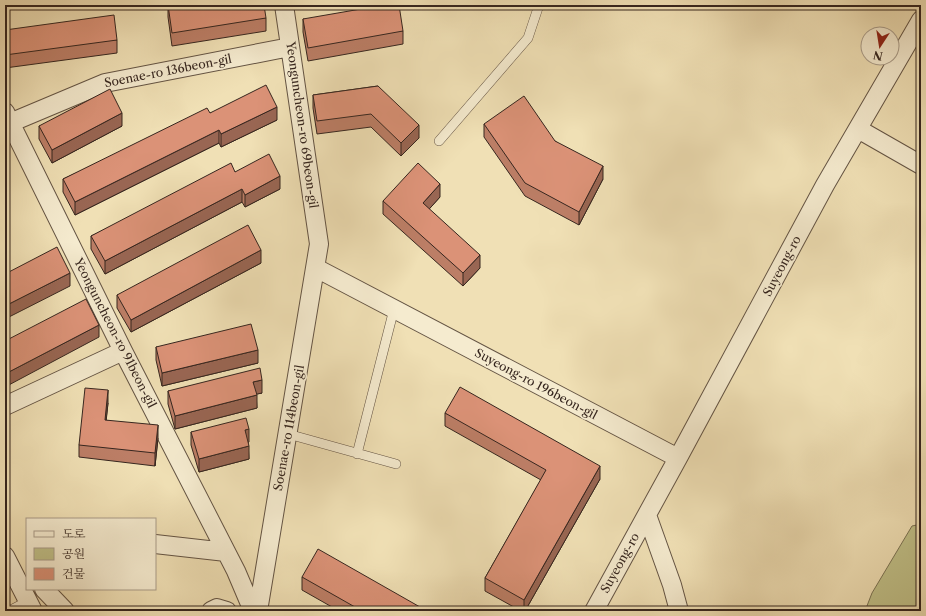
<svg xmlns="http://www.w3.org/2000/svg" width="926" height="616" font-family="'Libre Caslon Text','Noto Serif KR',serif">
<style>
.green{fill:#c0c088;stroke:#7b7354}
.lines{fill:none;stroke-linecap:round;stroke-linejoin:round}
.service-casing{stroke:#645444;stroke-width:10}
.minor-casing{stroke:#645444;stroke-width:20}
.service{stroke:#f5ebcf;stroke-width:9}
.minor{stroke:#f5ebcf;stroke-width:18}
.wall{fill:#bc7e66;stroke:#36261f}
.shaded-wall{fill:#996653;stroke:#36261f}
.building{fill:#db9277;stroke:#36261f}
.labels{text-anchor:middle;stroke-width:3.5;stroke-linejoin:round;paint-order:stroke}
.street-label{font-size:12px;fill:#36261f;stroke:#f5ebcf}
</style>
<rect width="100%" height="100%" fill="#f0e0b5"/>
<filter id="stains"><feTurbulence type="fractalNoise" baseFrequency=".005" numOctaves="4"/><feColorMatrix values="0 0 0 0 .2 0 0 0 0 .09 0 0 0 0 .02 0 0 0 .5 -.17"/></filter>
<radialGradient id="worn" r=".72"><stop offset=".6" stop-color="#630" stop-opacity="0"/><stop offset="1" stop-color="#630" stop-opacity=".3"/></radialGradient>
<!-- green -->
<path class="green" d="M921 524V611H865L872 593 912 526Z"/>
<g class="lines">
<!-- service casing -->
<g class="service-casing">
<path id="service" d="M439 141 528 38 539 5
M288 434 396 464
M357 454 394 309
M9 611 28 601"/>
</g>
<!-- minor casing -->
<g class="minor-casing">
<path id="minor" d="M5 112 123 351 236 571 253 611
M5 125 105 83 290 47
M858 129 921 165
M316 268 678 458
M5 406 123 351
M647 515 672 585 679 611
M155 544 226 552
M5 556 33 611
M44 589 65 611
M211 611 217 608 227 611
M258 611 319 244 284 5
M594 611 678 458 825 185 921 20"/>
</g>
<!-- service -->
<use href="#service" class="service"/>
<!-- minor -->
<use href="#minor" class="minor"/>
</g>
<!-- wall -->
<path class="wall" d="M5 5H31L5 9Z
M168 5 266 18V31L172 46 168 17Z
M303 19 403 31V44L308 61 303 32Z
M5 30 117 40V53L5 68Z
M378 86 419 138 401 156 371 127 317 134 313 108V95Z
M210 113 277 120 221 147 219 143 75 215 63 192V179Z
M484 124 555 141 603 179 579 225 525 196 484 137Z
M39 126H122L52 163 39 139Z
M235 172 280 189 245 207 242 202 105 274 91 249V236Z
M440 197 429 209 480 268 463 286 383 214V201Z
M261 263 131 332 117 308V295Z
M156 347 258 363 162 386 156 360Z
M168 391 262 393 256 394 257 408 175 429 168 404Z
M108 403 106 420 158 438 155 466 79 457V445Z
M445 413 600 479 525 611H521L485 591V578L541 480 445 426Z
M191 432 249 442H248L249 459 199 472 191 445Z
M302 577 427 611H339L302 590Z"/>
<!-- shaded-wall -->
<path class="shaded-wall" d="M277 107V120L221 147V134Z
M122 113V126L52 163V150Z
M419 125V138L401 156V143Z
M219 130V143L75 215V202Z
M603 166V179L579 225V212Z
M280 176V189L245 207V195Z
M440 184V197L423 216V203Z
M242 189V202L105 274V261Z
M261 250V263L131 332V320Z
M480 255V268L463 286V273Z
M70 273V286L5 319V306Z
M99 325V337L5 387V374Z
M258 350V363L162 386V373Z
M262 380V393L253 395V382Z
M108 390V403L105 432V420Z
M257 395V408L175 429V416Z
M158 425V438L155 466V453Z
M249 429V442L245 443V430Z
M249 446V459L199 472V459Z
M600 466V479L525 611H524V600Z"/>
<!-- building -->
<path class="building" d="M168 5H264L266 18 172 33Z
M384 5H399L403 31 308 48 303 19Z
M114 15 117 40 5 55V30Z
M266 85 277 107 221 134 219 130 75 202 63 179 207 108 210 113Z
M378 86 419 125 401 143 371 114 317 121 313 95Z
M110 89 122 113 52 150 39 126Z
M524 96 555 141 603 166 579 212 525 183 484 124Z
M269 154 280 176 245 195 242 189 105 261 91 236 231 163 235 172Z
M418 163 440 184 423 203 480 255 463 273 383 201Z
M248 225 261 250 131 320 117 295Z
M57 247 70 273 5 306V274Z
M86 299 99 325 5 374V341Z
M251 324 258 350 162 373 156 347Z
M260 368 262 380 253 382 257 395 175 416 168 391Z
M460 387 600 466 524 600 485 578 546 470 445 413Z
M85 388 108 390 105 420 158 425 155 453 79 445Z
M246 418 249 429 245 430 249 446 199 459 191 432Z
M318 549 427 611H362L302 577Z"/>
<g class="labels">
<!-- street labels -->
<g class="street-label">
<text transform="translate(168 71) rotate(-11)" y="4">Soenae-ro 136beon-gil</text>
<text transform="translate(302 125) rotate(82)" y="4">Yeonguncheon-ro 69beon-gil</text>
<text transform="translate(782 266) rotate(-62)" y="4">Suyeong-ro</text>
<text transform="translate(115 333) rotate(63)" y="4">Yeonguncheon-ro 91beon-gil</text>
<text transform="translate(536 384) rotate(28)" y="4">Suyeong-ro 196beon-gil</text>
<text transform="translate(289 428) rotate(-80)" y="4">Soenae-ro 114beon-gil</text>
<text transform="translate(620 563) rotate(-61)" y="4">Suyeong-ro</text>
</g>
</g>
<!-- margin -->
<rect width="926" height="616" fill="none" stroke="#f0e0b5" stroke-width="20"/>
<rect x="6" y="6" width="914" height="604" fill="none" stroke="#36261f" stroke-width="2"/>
<rect x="10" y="10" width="906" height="596" fill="none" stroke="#36261f"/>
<!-- legend -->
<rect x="26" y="518" width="130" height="72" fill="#f5ebcf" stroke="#a99c89"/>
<rect x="34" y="531" width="20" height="6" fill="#f5ebcf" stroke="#a99c89"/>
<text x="62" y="538" font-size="12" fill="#36261f">도로</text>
<rect x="34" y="548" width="20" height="12" fill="#c0c088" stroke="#a99c89"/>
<text x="62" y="558" font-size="12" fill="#36261f">공원</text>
<rect x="34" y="568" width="20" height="12" fill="#db9277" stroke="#a99c89"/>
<text x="62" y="578" font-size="12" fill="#36261f">건물</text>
<!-- north arrow -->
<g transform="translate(880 46) rotate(192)"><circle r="19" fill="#f5ebcf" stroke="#a99c89"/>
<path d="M0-3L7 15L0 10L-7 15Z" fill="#8f2418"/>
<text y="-6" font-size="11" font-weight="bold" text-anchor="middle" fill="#36261f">N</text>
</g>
<rect width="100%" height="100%" filter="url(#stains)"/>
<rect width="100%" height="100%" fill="url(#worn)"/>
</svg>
